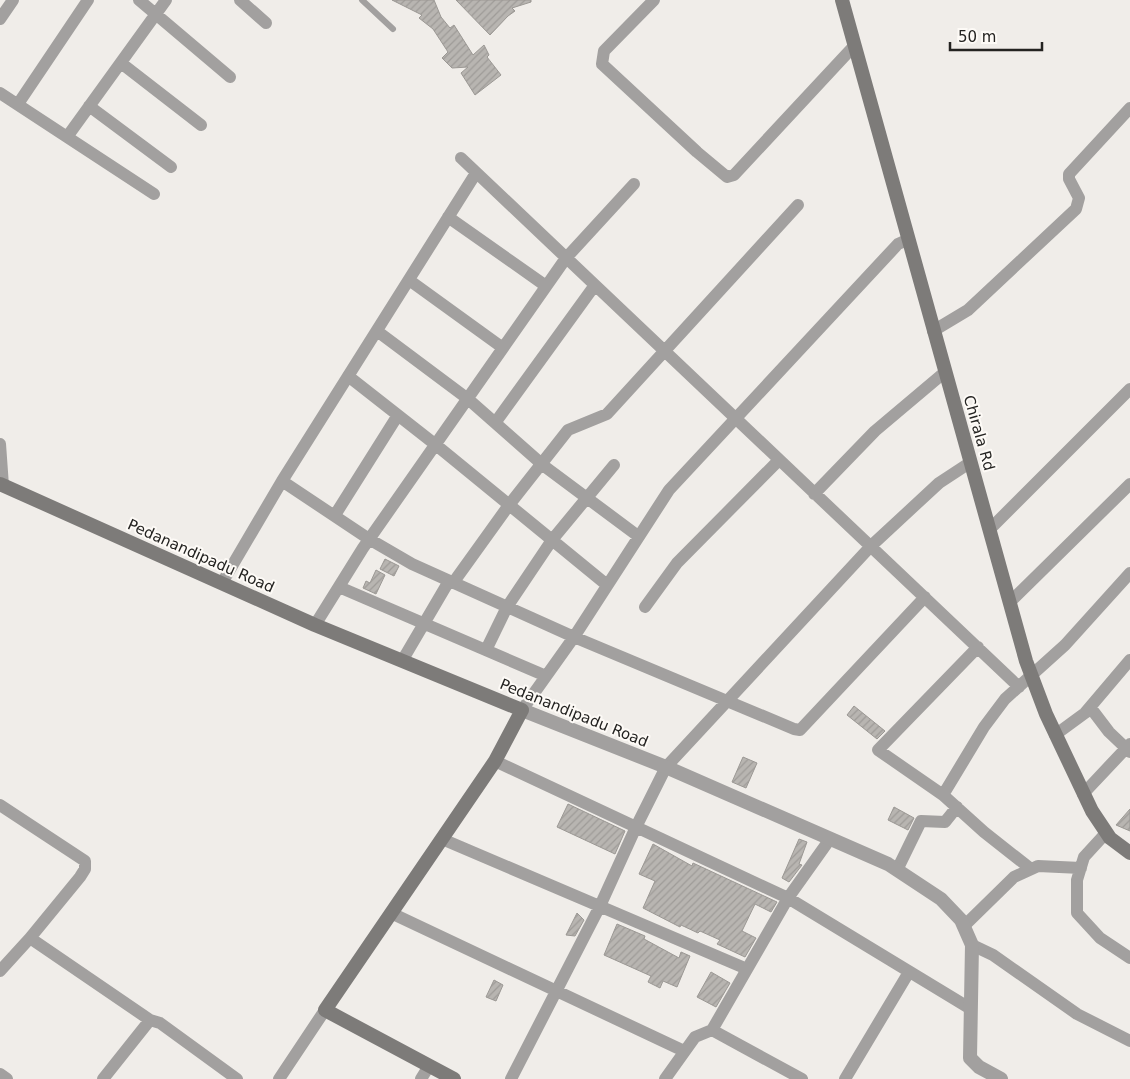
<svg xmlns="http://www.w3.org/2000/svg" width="1130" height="1079" font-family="'DejaVu Sans',sans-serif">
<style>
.building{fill:url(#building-hatch);stroke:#9b9894}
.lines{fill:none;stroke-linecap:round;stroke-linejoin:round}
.service{stroke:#a2a09f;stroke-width:6}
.minor{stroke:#a2a09f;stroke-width:12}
.tertiary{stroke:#a2a09f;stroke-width:14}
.secondary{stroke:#7d7b79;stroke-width:14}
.labels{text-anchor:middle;stroke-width:4;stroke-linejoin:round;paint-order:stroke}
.street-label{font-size:15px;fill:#242321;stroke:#fdfaf6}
</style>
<defs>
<pattern id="building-hatch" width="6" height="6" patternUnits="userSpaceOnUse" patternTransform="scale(1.25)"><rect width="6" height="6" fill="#b8b5b1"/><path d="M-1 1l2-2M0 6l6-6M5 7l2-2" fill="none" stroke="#9e9b98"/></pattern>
</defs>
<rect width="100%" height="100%" fill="#f0ede9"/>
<!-- building -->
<path class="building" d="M392 0H434L441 17 450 28 454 25 473 55 484 45 489 55 487 57 501 75 475 95 461 73 468 67 452 68 442 58 448 52 433 29 419 18 422 15Z
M456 0H531V2L512 8 515 11 508 16 490 35Z
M385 559 399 566 394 576 380 569Z
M376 570 385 575 376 594 363 588 366 581 370 583Z
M854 706 885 731 877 739 847 715Z
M743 757 757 763 746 788 732 782Z
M568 804 625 831 615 854 557 827Z
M894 807 914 818 908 830 888 820Z
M1130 809V831L1116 825Z
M799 839 807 842 799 864 802 865 789 882 782 878Z
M653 844 692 866 693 863 777 902 771 912 755 904 742 931 756 938 745 957 717 944 720 940 700 931 698 933 681 925 680 927 643 908 655 881 639 874Z
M577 913 584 920 575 936 566 935Z
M617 924 645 936 644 939 679 958 681 952 690 956 677 987 663 981 660 988 648 982 651 976 604 955Z
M711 972 730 983 716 1007 697 997Z
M494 980 503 985 496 1001 486 997Z"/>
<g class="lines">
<!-- service -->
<path class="service" d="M362 0 393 29"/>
<!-- minor -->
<path class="minor" d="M139 0 230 77
M240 0 266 23
M654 0 604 51 602 64 697 152 727 177 734 175 854 46
M0 19 13 0
M121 63 201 125
M0 93 154 194
M18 104 88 0
M89 106 171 167
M67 137 166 0
M461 158 1019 687
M448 217 546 286
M409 280 503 348
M377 331 468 399 544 466 638 536
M933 331 968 310 1076 209 1079 198 1069 179V174L1130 108
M348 376 436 445 607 585
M495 423 595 285
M0 444 3 486
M282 481 369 539 412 564 574 637 794 729 800 730 925 597
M814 494 875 431 945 372
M335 515 398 415
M990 529 1130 389
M222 583 282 481 476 173
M453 583 509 505 568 430 607 414 798 205
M339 587 546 676
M1011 601 1130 484
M645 607 677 563 779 460
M315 625 363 548 566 258 634 184
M978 647 878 750 943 795 984 832 1031 869
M486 650 507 607 552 540 614 465
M402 661 449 581
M1090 707 1109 732 1130 752
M522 710 574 637 669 490 898 244 907 240
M1055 735 1085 713 1130 660
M495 761 788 898 971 1009
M1083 794 1130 744
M943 795 984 727 1005 699 1065 645 1130 573
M0 805 85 861V869L80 877 30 938 150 1020 160 1023 237 1079
M1106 833 1084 857 1077 880V913L1100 938 1130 958
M442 839 747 969
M897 870 921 821 945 822 957 807
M391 913 684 1051
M964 926 1014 877 1038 866 1081 868
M972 945 993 955 1077 1014 1130 1041
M0 971 30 938
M712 1030 802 1079
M0 1074 7 1079
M103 1079 150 1020
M279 1079 325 1010
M421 1079 429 1066
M511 1079 600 906 636 827 666 767 871 546 939 483 971 462
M665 1079 695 1037 712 1030 788 898 830 839
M845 1079 909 972"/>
<!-- tertiary -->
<path class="tertiary" d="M522 710 666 767 888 864 941 899 961 920 972 945 970 1058 979 1067 1001 1079"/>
<!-- secondary -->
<path class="secondary" d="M842 0 1026 661 1046 714 1092 811 1110 838 1130 853
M0 484 315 625 522 710 495 761 325 1010 454 1079"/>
</g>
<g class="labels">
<!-- street labels -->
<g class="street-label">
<text transform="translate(979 433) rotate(74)" y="5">Chirala Rd</text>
<text transform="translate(201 556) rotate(24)" y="5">Pedanandipadu Road</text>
<text transform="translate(574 713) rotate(22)" y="5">Pedanandipadu Road</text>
</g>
</g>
<!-- scale -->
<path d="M950 42v8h92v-8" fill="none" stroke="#242321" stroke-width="2.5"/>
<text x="958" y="42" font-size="15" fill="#242321" stroke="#fdfaf6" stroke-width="4" paint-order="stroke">50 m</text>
</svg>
